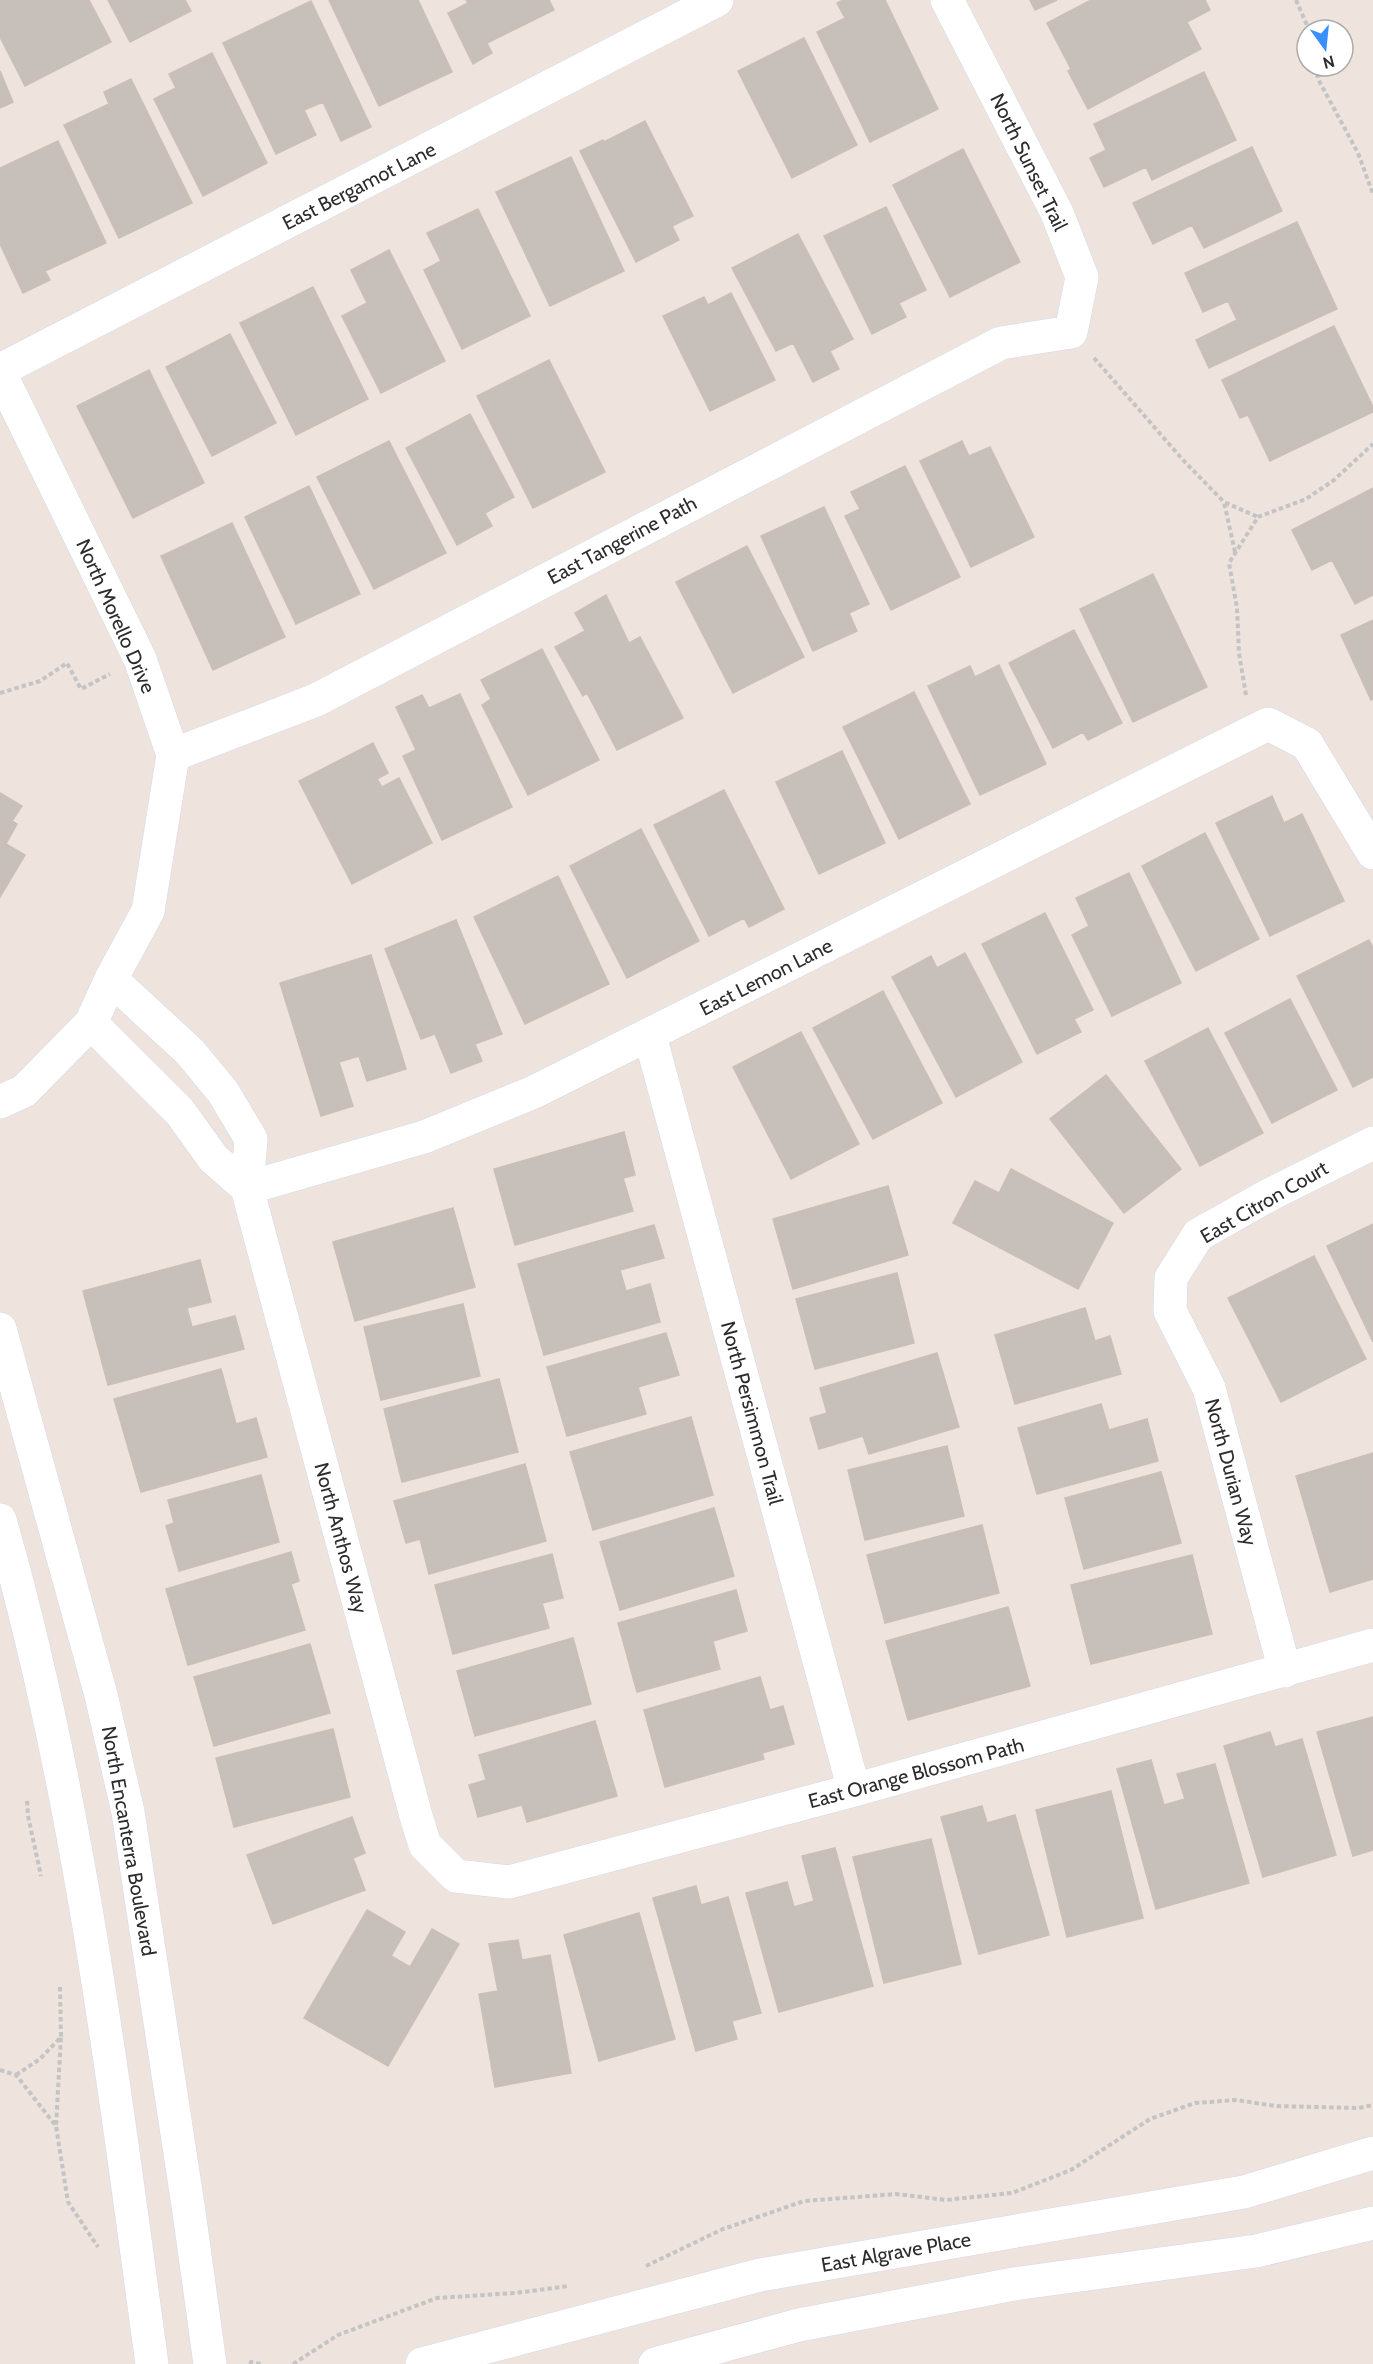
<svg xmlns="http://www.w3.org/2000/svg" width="1373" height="2364" font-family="Cabin,sans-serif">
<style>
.building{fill:#c7bfb9;stroke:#cbbfb6;stroke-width:1.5}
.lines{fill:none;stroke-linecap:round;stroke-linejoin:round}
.street-casing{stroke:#d2dbe6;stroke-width:34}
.path{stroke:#c4c4c4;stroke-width:4;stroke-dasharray:4.5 3;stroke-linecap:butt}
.street{stroke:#fff;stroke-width:33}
.labels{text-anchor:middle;stroke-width:6;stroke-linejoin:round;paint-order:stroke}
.street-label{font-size:20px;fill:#2c2c2c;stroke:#fff}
</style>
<rect width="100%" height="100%" fill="#efe3dd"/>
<!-- building -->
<path class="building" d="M0 0H89L111 42 25 86 0 37Z
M108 0H185L191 11 130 42Z
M329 0H418L452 72 379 106Z
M466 0H549L554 10 487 43 492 53 473 64 448 13 468 3Z
M843 0H885L938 109 870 142 817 32 845 18 837 3Z
M1030 0H1057L1035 10Z
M1091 0H1205L1210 10 1187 22 1201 49 1088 109 1068 71 1071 69 1047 23Z
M311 1 371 127 341 141 323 102 304 110 316 135 276 154 223 43Z
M804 38 857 145 792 178 738 71Z
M212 53 267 163 203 196 154 99 176 88 169 74Z
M0 71 13 102 0 108Z
M1204 72 1236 140 1152 180 1146 167 1104 187 1090 158 1106 150 1094 124Z
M131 79 192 203 119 238 64 125 109 104 104 92Z
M645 121 693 216 672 226 679 240 636 262 580 151 603 140 604 142Z
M58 141 106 243 45 271 50 280 23 293 0 244V168Z
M1252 147 1282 211 1204 248 1192 225 1153 244 1133 203Z
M963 149 1020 262 950 297 893 185Z
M571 157 624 271 550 306 496 192Z
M886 207 926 290 899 303 906 317 872 334 824 236Z
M478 209 530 316 462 349 424 270 441 261 427 233Z
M1297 222 1337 309 1209 368 1196 340 1237 320 1228 301 1203 312 1185 273Z
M798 234 853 339 830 351 839 369 813 382 793 343 776 351 732 268Z
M389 250 445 361 381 393 342 316 367 303 351 270Z
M313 287 368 399 296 435 240 323Z
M731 293 775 380 710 411 663 316 704 297 708 305Z
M1334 326 1373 407V412L1270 461 1248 415 1240 418 1222 380Z
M230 334 276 423 212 456 166 367Z
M549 360 605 472 533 508 477 396Z
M149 370 204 483 133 518 77 406Z
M470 414 514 497 485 513 492 526 457 545 406 448Z
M389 441 446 553 374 589 317 477Z
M962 441 969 456 990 447 1034 537 971 567 920 461Z
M905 466 960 577 891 610 845 516 860 509 851 492Z
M309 486 360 594 296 624 245 517Z
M1373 488V595L1355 604 1332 560 1312 570 1292 530Z
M824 507 869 604 849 613 857 631 813 651 761 536Z
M232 523 285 637 213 670 161 556Z
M747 546 804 657 733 693 676 582Z
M1153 574 1207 687 1133 722 1080 609Z
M606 595 629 643 640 637 683 718 617 750 587 693 583 696 555 647 585 631 575 613Z
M1373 620V699L1371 700 1341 635Z
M1074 630 1122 723 1088 740 1083 732 1053 748 1009 663Z
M542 649 599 760 528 795 482 705 491 699 481 680Z
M999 665 1046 764 980 795 928 686 970 666 975 677Z
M914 692 970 804 899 839 843 727Z
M460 694 512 807 442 840 403 756 416 750 396 707 422 695 429 708Z
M373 743 388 773 377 779 382 787 399 778 432 843 352 884 299 781Z
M842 751 885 843 819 874 776 782Z
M724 790 784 909 749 927 744 918 709 936 654 825Z
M0 793 22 806 12 821 17 824 6 844 25 855 0 897Z
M1272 796 1284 823 1302 814 1344 901 1270 936 1216 823Z
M641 829 699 941 627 978 570 866Z
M1205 833 1259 939 1196 971 1142 866Z
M1129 873 1181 983 1112 1016 1072 935 1089 926 1076 898Z
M558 876 609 984 525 1024 474 917Z
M1045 913 1093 1010 1074 1019 1081 1032 1037 1054 982 944Z
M456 920 502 1034 475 1044 482 1061 451 1073 435 1034 421 1039 385 949Z
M1369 940 1373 948V1077L1353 1087 1297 976Z
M965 953 1022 1062 956 1097 892 977 931 956 937 968Z
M371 955 406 1069 367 1081 359 1056 339 1062 353 1106 321 1116 280 983Z
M883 991 942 1103 873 1139 813 1028Z
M1290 999 1337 1090 1272 1123 1225 1033Z
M1208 1028 1263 1133 1200 1166 1145 1061Z
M801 1032 859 1144 791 1179 733 1067Z
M1106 1075 1181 1169 1124 1213 1050 1119Z
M624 1132 635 1175 623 1178 633 1211 515 1245 494 1169Z
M1011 1169 1113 1223 1078 1289 953 1223 975 1181 999 1193Z
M888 1186 908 1255 793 1289 773 1219Z
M453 1208 475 1287 355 1321 333 1242Z
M1373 1224V1342L1327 1246Z
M654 1225 664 1258 620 1270 626 1291 650 1284 660 1322 544 1355 518 1264Z
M1314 1256 1366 1359 1281 1402 1228 1298Z
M200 1260 211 1302 187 1308 192 1327 235 1316 244 1349 108 1385 83 1291Z
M897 1273 914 1343 815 1369 796 1299Z
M463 1304 480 1376 381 1400 364 1327Z
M1085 1308 1095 1341 1110 1336 1121 1374 1015 1404 995 1335Z
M666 1333 679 1375 638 1387 646 1414 567 1436 547 1367Z
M937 1353 959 1427 869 1454 863 1436 819 1449 810 1418 827 1413 820 1388Z
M221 1369 236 1424 256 1418 267 1457 141 1492 114 1399Z
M499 1379 518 1452 402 1482 384 1409Z
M1101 1404 1109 1430 1147 1419 1158 1461 1037 1494 1018 1428Z
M691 1417 713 1495 593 1530 570 1452Z
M947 1446 964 1516 865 1540 848 1470Z
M1373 1453V1579L1330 1592 1296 1476Z
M525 1464 546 1541 429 1574 420 1539 406 1543 394 1501Z
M1161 1472 1181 1543 1084 1569 1065 1498Z
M261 1475 279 1542 179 1571 166 1526 174 1523 168 1500Z
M714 1508 734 1576 620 1610 600 1542Z
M982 1525 999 1593 885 1623 867 1555Z
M291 1552 299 1581 291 1584 305 1630 188 1665 166 1589Z
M552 1554 563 1598 542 1603 549 1628 453 1654 435 1585Z
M1192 1555 1212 1634 1091 1664 1071 1585Z
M736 1590 747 1631 713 1641 720 1669 637 1692 618 1623Z
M1008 1607 1030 1686 908 1720 886 1641Z
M573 1638 591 1704 475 1736 457 1671Z
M310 1644 330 1713 214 1746 194 1677Z
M760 1677 770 1710 783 1706 794 1744 762 1753 764 1759 665 1787 644 1710Z
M1373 1717V1850L1353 1856 1317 1732Z
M595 1721 617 1796 527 1822 522 1805 478 1817 469 1785 486 1780 479 1755Z
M333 1729 350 1797 234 1827 216 1758Z
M1270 1732 1275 1747 1302 1739 1336 1855 1263 1877 1224 1746Z
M1151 1760 1164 1805 1185 1799 1177 1774 1215 1764 1249 1883 1156 1909 1117 1769Z
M1111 1791 1143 1918 1067 1937 1036 1810Z
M982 1806 987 1823 1015 1815 1049 1935 979 1954 941 1817Z
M352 1817 365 1853 353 1858 365 1890 273 1924 247 1855Z
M931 1839 961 1964 884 1983 853 1857Z
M835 1848 873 1986 779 2012 746 1893 787 1882 794 1907 814 1901 802 1856Z
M696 1886 701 1905 728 1897 761 2013 732 2021 737 2039 696 2051 653 1898Z
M367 1910 405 1932 391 1956 410 1967 432 1929 459 1944 388 2066 304 2018Z
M639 1913 675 2039 599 2061 564 1935Z
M518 1940 522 1960 550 1955 571 2073 495 2087 479 1994 498 1991 489 1944Z"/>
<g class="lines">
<!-- street casing -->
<g class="street-casing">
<path id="street" d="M0 370 717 0
M0 373 140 659 173 755 148 911 111 979 91 1023 24 1091 0 1102
M173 755 316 700 1001 343 1071 332 1082 277 1057 213 947 0
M111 979 190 1052 223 1092 251 1139 247 1188 416 1816 425 1845 456 1876 509 1882 854 1790 1373 1645
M91 1023 180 1112 213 1158 247 1188
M650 1036 854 1790
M247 1188 424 1137 534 1092 1268 724 1307 744 1373 853
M0 1329 101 1695 128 1812 189 2212 210 2364
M0 1520C79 1796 113 2080 152 2364
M1285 1671 1209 1388 1170 1311 1171 1278 1198 1235 1271 1194 1373 1143
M422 2364 760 2275 1244 2192 1373 2153
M655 2364 799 2325 1014 2284 1256 2251 1373 2223"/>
</g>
<!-- path -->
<path class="path" d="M1296 0 1309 30
M1316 66 1318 79 1358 153 1373 194
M1094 358 1183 460 1224 502
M1235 552 1224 502 1258 517
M0 693 40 681 67 663 81 689 110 674
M1246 695 1239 653 1237 608 1229 563 1258 517 1306 499 1334 480 1373 444
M27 1801 28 1816 41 1876
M60 1987 61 2037
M0 2070 16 2075 56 2126 68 2202 98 2247
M16 2075 40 2059 61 2037 56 2126
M646 2266 723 2229 804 2201 896 2194 946 2200 1012 2193 1071 2170 1150 2119 1195 2103 1237 2100 1275 2106 1359 2108 1373 2105
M250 2364 251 2362 261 2364
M293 2364 338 2335 437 2298 515 2293 569 2286"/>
<!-- street -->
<use href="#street" class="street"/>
</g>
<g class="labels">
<!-- street labels -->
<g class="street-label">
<text transform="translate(1029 162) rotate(64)" y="7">North Sunset Trail</text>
<text transform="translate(359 186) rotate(-27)" y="7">East Bergamot Lane</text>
<text transform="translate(622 540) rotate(-28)" y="7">East Tangerine Path</text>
<text transform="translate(116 616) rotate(66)" y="7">North Morello Drive</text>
<text transform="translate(766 977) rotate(-27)" y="7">East Lemon Lane</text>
<text transform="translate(1264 1202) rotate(-30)" y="7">East Citron Court</text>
<text transform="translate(752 1413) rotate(75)" y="7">North Persimmon Trail</text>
<text transform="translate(1231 1472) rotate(75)" y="7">North Durian Way</text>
<text transform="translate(341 1538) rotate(75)" y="7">North Anthos Way</text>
<text transform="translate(916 1773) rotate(-15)" y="7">East Orange Blossom Path</text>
<text transform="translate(129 1841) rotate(80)" y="7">North Encanterra Boulevard</text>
<text transform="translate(896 2252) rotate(-10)" y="7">East Algrave Place</text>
</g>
</g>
<!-- north arrow -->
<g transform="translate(1325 48) rotate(165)"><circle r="28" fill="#ffffff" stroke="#ababab" stroke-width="1.5"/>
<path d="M0-4.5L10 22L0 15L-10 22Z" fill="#3a8fff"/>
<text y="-9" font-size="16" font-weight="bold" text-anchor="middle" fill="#2c2c2c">N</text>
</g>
</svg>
